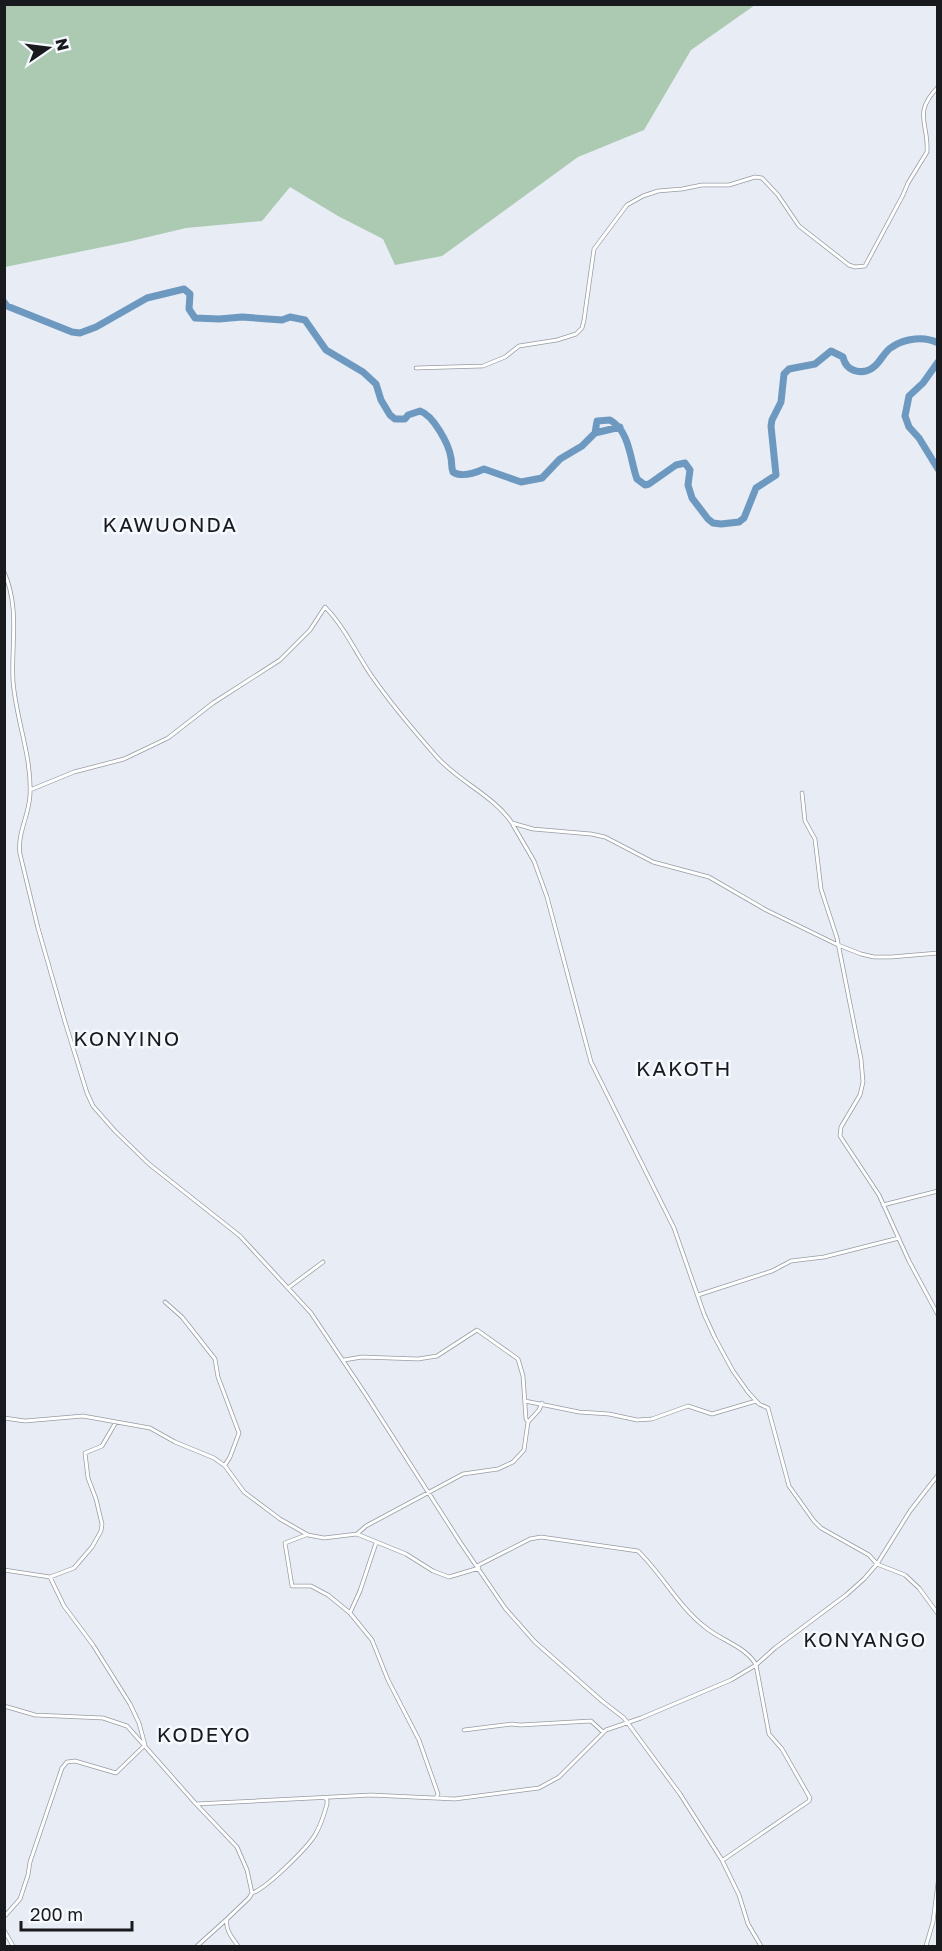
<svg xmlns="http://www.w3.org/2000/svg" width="942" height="1951" font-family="'Golos Text',sans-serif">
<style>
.green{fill:#acc9b1}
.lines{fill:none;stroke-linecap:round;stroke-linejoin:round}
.river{stroke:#6d99c0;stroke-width:7}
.street-casing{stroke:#979ca4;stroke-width:4.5}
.street{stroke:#fff;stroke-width:3}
.labels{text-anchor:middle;stroke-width:5;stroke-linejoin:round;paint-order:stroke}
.neighbourhood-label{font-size:20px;letter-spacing:1.5px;fill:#181a1d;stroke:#f6f9ff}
.quarter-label{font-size:21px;letter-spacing:1.5px;fill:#181a1d;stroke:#f6f9ff}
</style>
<rect width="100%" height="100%" fill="#e7ecf5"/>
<!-- green -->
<path class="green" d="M5 4H755V5L691 50 644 130 578 157 442 256 395 265 383 239 338 216 290 187 262 221 186 228 127 242 5 267Z"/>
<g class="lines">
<!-- river -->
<path class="river" d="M4 302 7 306 72 332 80 333 96 327 147 298 184 289 190 294 189 309 195 318 219 319 242 317 282 320 290 317 305 320 326 350 363 372 376 384 381 400 390 415 395 419H405L408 415 420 411C433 415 449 444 451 458 452 463 451 467 453 472 462 478 475 473 484 469L521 482 542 478 560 459 582 446 595 433 597 421 610 420C630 431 630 460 637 479L645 485 649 484 676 465 685 463 690 470 688 485 692 498 708 519 713 523 721 524 739 522 744 518 756 488 776 475 771 426 772 420 781 402 784 374 789 369 815 364 831 351 843 357C846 373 865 376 876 365 882 359 885 351 892 347 905 338 925 336 938 343
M938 362 923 383 909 396 905 416 909 427 919 438 938 469
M595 433 620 427"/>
<!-- street casing -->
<g class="street-casing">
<path id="street" d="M416 368 483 366 505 357 519 346 557 340 576 334 582 328 584 320 594 249 627 205 643 196 658 191 682 189 702 185H729L755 177 762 178 778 195 799 226 849 265 855 267 865 266 903 195 908 183 927 152C929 123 912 114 938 87
M4 572C20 608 11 644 13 681 16 720 32 756 30 795 29 816 17 833 20 854L38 928 65 1022 87 1093 93 1106 115 1131 149 1164 240 1236 311 1313 366 1395 460 1542 505 1608 535 1642 602 1701 624 1718 680 1794 722 1860 739 1895 748 1924 761 1946
M30 790 74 772 124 759 168 738 213 703 280 660 310 630 325 607C344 626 356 653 371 675 391 704 414 731 437 757 459 782 493 795 512 823L533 829 591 834 605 837 653 862 709 877 766 910 838 945 861 954 874 957H891L938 953
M802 793 805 821 815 839 821 889 837 938 861 1059 863 1082 860 1095 841 1127 840 1136 879 1195 909 1261 938 1315
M513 825 534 861 547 897 591 1062 674 1228 704 1314 715 1338 733 1371 748 1392 759 1404 768 1408 789 1486 814 1521 821 1528 869 1555 877 1564 905 1575 919 1588 938 1614
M883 1205 938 1191
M288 1288 323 1262
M698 1295 772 1271 791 1261 824 1257 899 1238
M165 1302 182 1317 215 1359 218 1377 239 1433 230 1457 225 1465
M344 1360 362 1357 418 1359 437 1356 477 1330 518 1359 523 1376 526 1419 528 1422 524 1450 513 1462 498 1469 463 1474 366 1526 357 1534
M525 1401 579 1412 609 1414 637 1420 652 1419 688 1406 712 1414 756 1401
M4 1418 25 1421 83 1416 150 1428 175 1442 214 1458 225 1466 244 1492 280 1519 308 1535 324 1538 357 1534 406 1554 433 1571 449 1577 479 1568
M528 1422 539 1410 542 1403
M306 1535 285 1543 292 1586H311L328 1595 350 1613 372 1640 388 1680 419 1740 438 1794 436 1798
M477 1566 530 1539 541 1537 638 1551C662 1574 678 1606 705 1627 720 1640 747 1647 756 1665L769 1734 782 1749 810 1798 809 1801 723 1860
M4 1570 50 1577 74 1568 92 1547 101 1531 102 1524 96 1499 88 1478 85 1453 102 1446 116 1422
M350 1613 360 1591 376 1543
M4 1706 35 1715 103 1718 127 1726 196 1804 237 1847 247 1870 252 1893 249 1898 227 1919C225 1930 232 1937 238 1946
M464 1730 512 1724 520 1725 591 1721 603 1732
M196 1804 371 1795 455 1799 539 1788 559 1777 606 1730 641 1718 731 1680 756 1665 775 1648 846 1595 864 1579 877 1564 910 1511 938 1475
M252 1893C266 1889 307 1848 315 1835 321 1825 324 1815 327 1804V1800L325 1798
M4 1917 20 1899 28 1875 30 1862 62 1768 67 1762 75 1761 116 1773 145 1745 139 1723 130 1704 93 1645 64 1606 50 1577
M4 1930 13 1946
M197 1946 227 1919
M926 1946 933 1922 938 1883"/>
</g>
<!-- street -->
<use href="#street" class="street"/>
</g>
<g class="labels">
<!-- neighbourhood labels -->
<g class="neighbourhood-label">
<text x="865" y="1647">KONYANGO</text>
</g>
<!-- quarter labels -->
<g class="quarter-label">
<text x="170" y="532">KAWUONDA</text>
<text x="127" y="1046">KONYINO</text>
<text x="684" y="1076">KAKOTH</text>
<text x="204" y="1742">KODEYO</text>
</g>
</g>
<!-- border -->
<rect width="942" height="1951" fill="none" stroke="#181a1d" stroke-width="12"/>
<!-- north arrow -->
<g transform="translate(48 48) rotate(76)" stroke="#f6f9ff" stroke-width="4.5" paint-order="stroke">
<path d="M0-4.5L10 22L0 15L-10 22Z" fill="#181a1d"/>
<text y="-9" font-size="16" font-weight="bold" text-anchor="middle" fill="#181a1d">N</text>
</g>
<!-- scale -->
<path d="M21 1921v9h111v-9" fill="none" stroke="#181a1d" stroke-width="3"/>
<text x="30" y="1921" font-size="18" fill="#181a1d" stroke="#f6f9ff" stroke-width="4.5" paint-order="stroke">200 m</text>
</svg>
